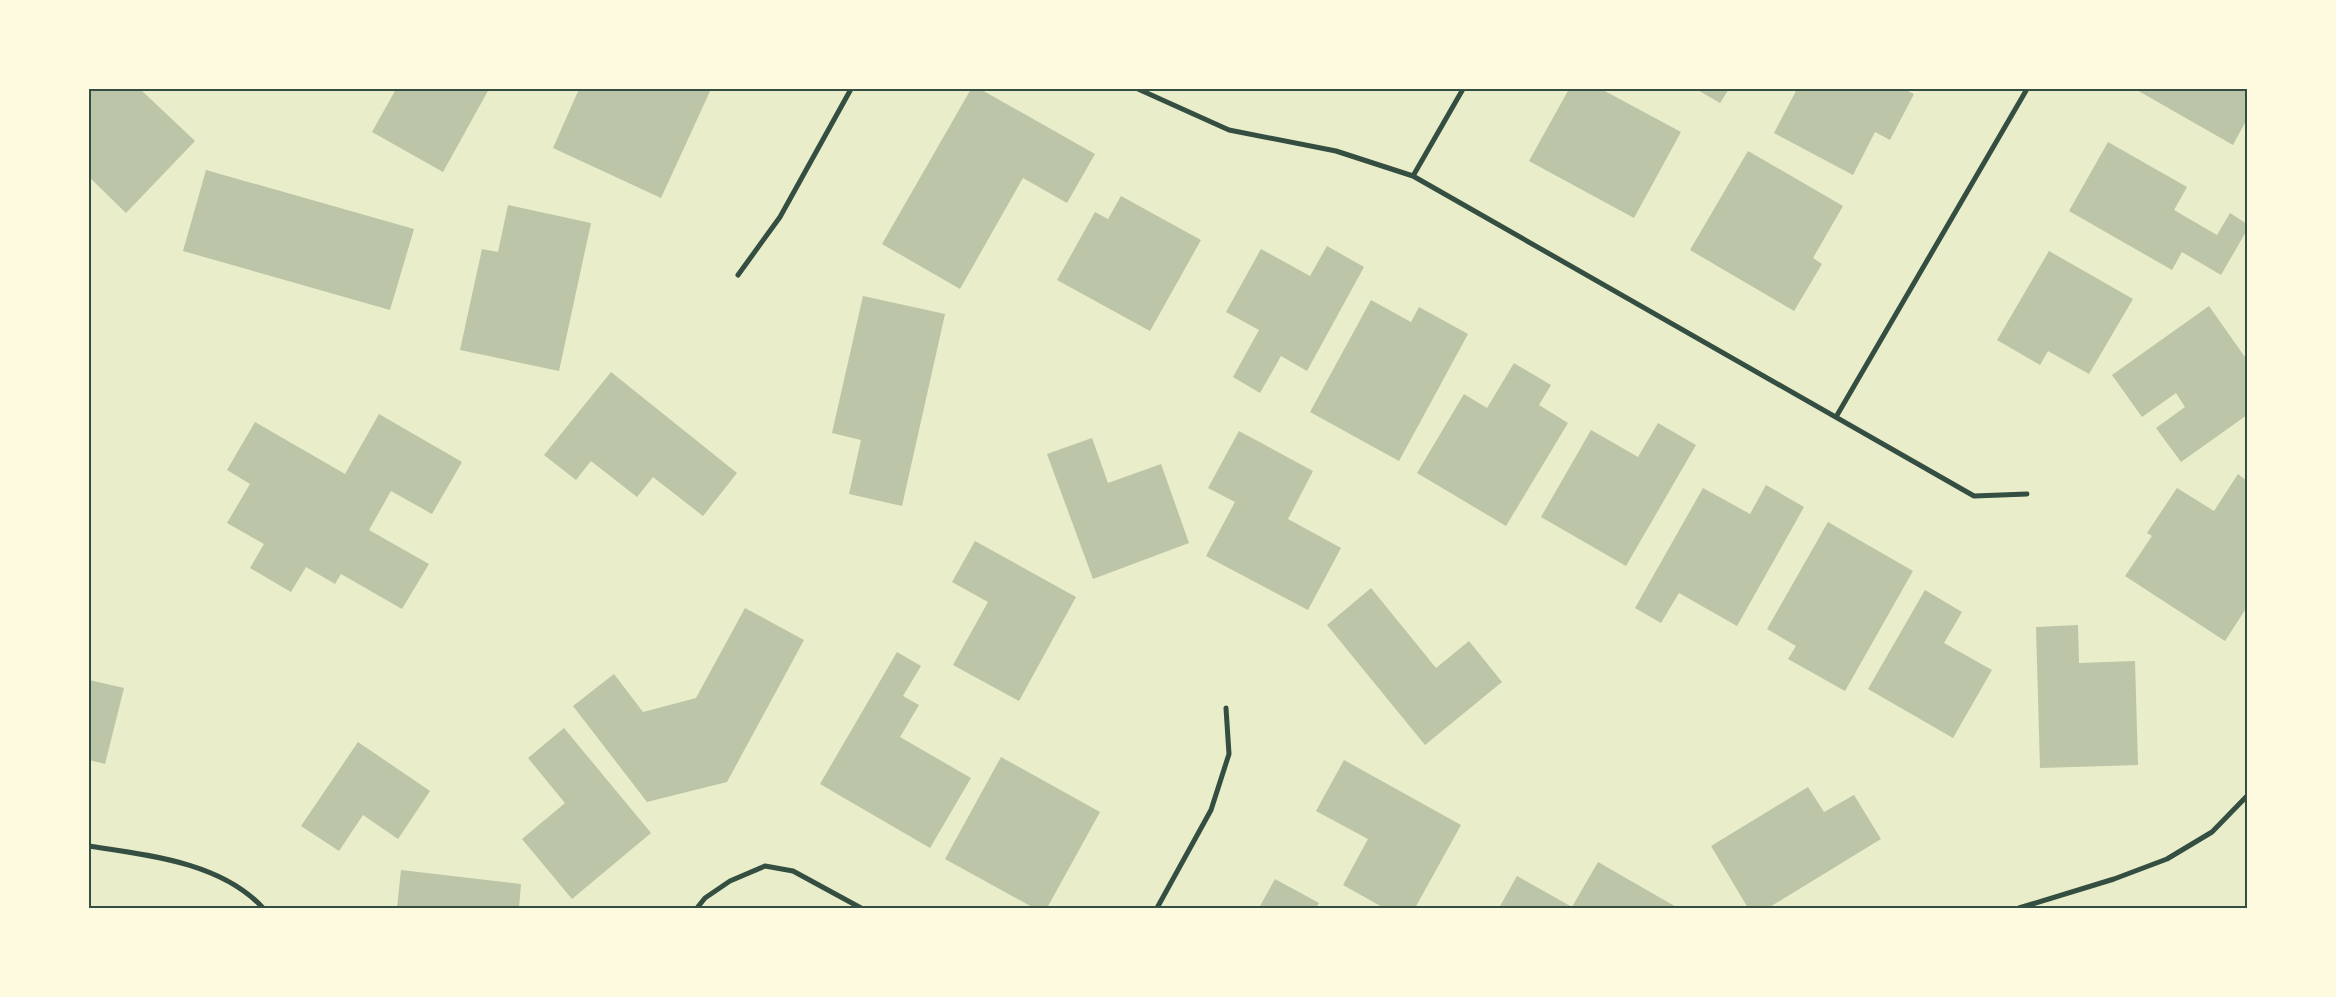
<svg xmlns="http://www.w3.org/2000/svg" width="2336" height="997" font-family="'Golos Text',sans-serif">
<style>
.building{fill:#bcc5a7}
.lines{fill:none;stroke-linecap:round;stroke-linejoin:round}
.minor{stroke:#344e41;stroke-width:5}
.neatline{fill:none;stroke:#344e41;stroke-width:2}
</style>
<rect width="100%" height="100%" fill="#e9edc9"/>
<!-- building -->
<path class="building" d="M89 89H140L195 141 126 213 89 177Z
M396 89H489L443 172 372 132Z
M579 89H711L661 198 553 148Z
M971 89H980L1095 154 1067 203 1023 178 960 289 882 244Z
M1569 89H1601L1681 132 1634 218 1529 161Z
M1696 89H1729L1720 103Z
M1797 89H1904L1914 94 1890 140 1875 132 1853 175 1774 133Z
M2135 89H2247V119L2233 145Z
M2108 142 2187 187 2174 210 2217 235 2230 213 2247 224V230L2221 275 2182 252 2172 270 2069 211Z
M1748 151 1843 206 1813 258 1822 264 1794 311 1690 250Z
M206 170 414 229 390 310 183 251Z
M1121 196 1201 240 1150 331 1057 280 1095 212 1108 219Z
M508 205 591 223 559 371 460 350 482 249 498 252Z
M1327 246 1364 267 1307 371 1281 356 1260 393 1233 377 1259 330 1226 312 1261 249 1310 276Z
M2049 251 2133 299 2089 374 2048 351 2040 365 1997 340Z
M863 296 945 314 902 506 849 494 861 440 832 433Z
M1371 300 1411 322 1419 307 1468 334 1399 461 1310 412Z
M2209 306 2247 360V415L2181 462 2156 428 2185 407 2176 393 2142 417 2112 375Z
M1514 363 1551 385 1539 405 1568 423 1506 526 1417 473 1464 394 1487 408Z
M611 372 737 473 703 516 653 477 637 497 591 461 576 480 544 455Z
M379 414 462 462 432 514 391 491 369 530 429 564 402 609 341 574 335 584 306 567 291 592 250 568 264 544 227 523 250 484 227 470 255 422 345 474Z
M1658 423 1696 445 1626 566 1541 517 1591 430 1638 457Z
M1239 431 1313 471 1288 519 1341 548 1308 610 1206 556 1235 502 1208 488Z
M1092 438 1108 483 1161 464 1189 543 1093 579 1047 454Z
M2238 474 2247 481V607L2225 641 2125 576 2152 536 2147 533 2177 488 2214 511Z
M1766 485 1804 507 1737 626 1679 593 1661 623 1635 608 1703 488 1750 514Z
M1828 522 1913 571 1845 691 1788 659 1796 646 1767 629Z
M975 541 1076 597 1019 701 953 665 988 602 952 582Z
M1371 588 1436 668 1469 641 1502 682 1425 745 1327 625Z
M1925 590 1962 612 1944 643 1992 670 1953 738 1868 689Z
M745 608 804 640 727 782 647 802 573 706 614 674 643 712 696 698Z
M2078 625 2079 663 2135 661 2138 765 2040 768 2036 627Z
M897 652 921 666 903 696 919 705 900 737 971 778 930 848 820 784Z
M89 680 124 688 105 764 89 760Z
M564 728 651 833 572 899 522 839 565 803 528 758Z
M358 742 430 791 398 839 363 815 339 851 301 826Z
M1001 757 1100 812 1047 908H1034L945 859Z
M1344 760 1461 825 1415 908H1384L1343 885 1368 839 1316 811Z
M1808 787 1824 812 1854 795 1881 839 1768 908H1748L1711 846Z
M1598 862 1678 908H1499L1517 876 1572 907Z
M401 870 521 884 519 908H397Z
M1275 879 1319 903 1316 908H1259Z"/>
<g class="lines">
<!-- minor -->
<path class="minor" d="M1138 89 1229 130 1336 151 1413 176 1974 496 2027 494
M1413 176 1463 89
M738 275 780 217 851 89
M1836 417 2027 89
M89 846C147 855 221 862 263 908
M697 908 705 898 730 881 765 866 793 871 861 908
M1157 908 1211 810 1229 754 1226 708
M2019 908 2114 879 2167 859 2212 832 2247 796"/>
</g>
<!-- border -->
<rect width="2336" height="997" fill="none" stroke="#fefae0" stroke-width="180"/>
<rect x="90" y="90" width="2156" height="817" class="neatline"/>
</svg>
